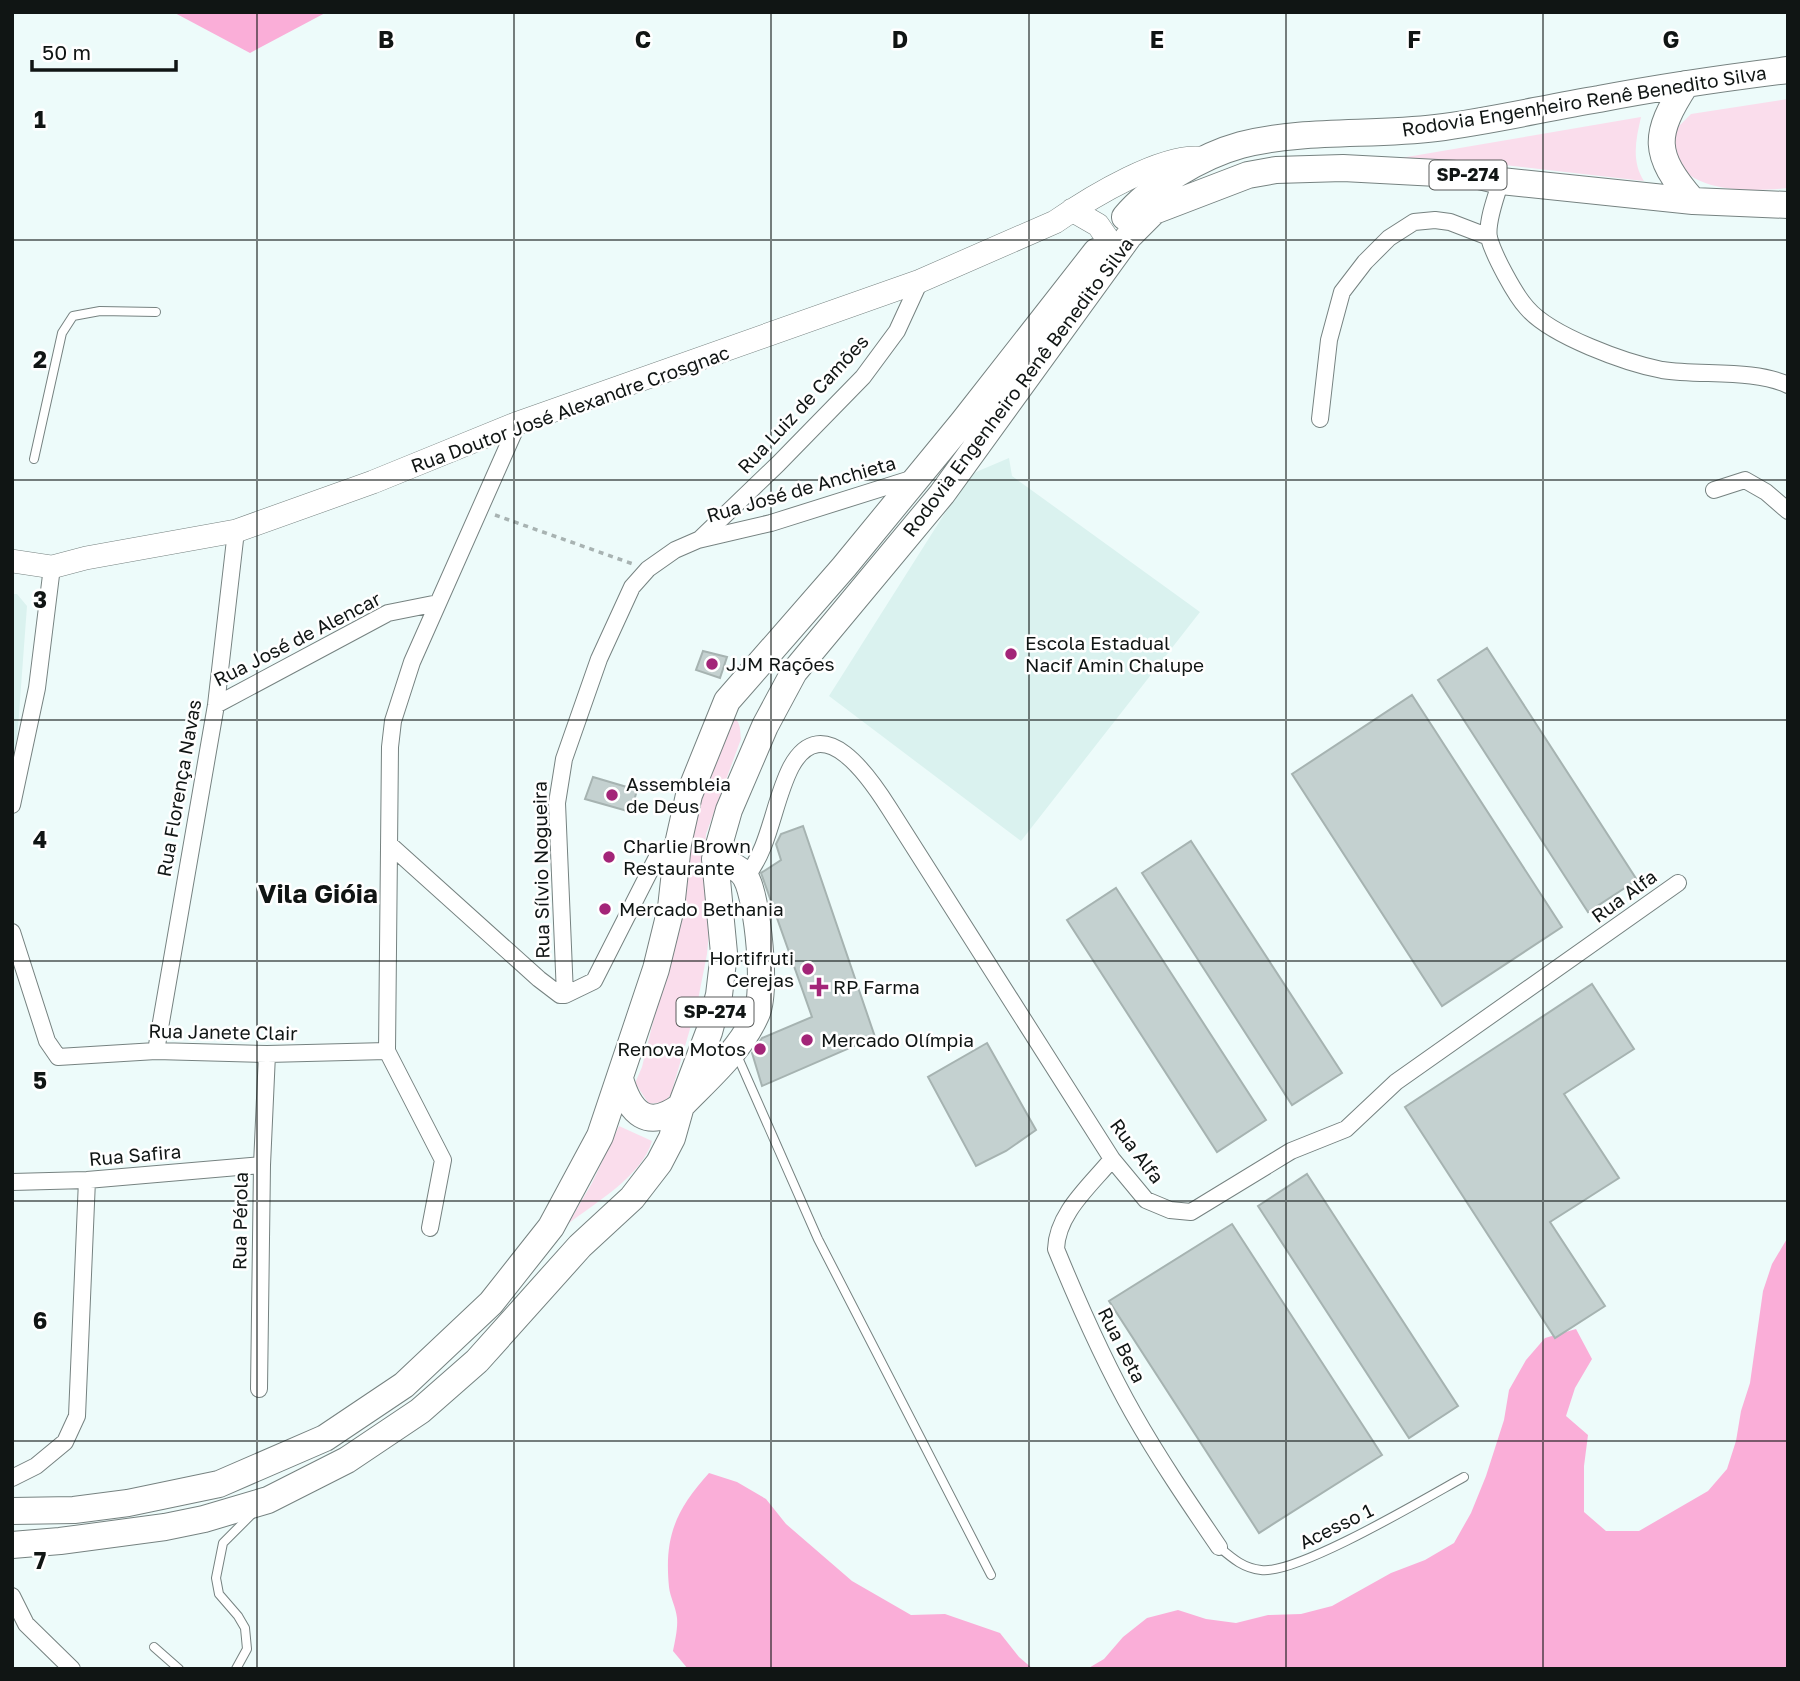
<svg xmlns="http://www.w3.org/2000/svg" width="1800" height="1681" font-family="'Golos Text',sans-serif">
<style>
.built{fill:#daf2ef}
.green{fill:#faddec}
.forest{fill:#faaed8}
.building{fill:#c4d1d0;stroke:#a6b3b1;stroke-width:2}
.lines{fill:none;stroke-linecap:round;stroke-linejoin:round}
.lane-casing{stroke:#768280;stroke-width:10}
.street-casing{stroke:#768280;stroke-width:18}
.secondary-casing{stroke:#768280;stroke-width:24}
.primary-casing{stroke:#768280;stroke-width:28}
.path{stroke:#a8b3b2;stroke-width:3.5;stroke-dasharray:5 5;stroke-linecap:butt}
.lane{stroke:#fff;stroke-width:8}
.street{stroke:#fff;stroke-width:16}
.secondary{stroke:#fff;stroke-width:23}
.primary{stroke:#fff;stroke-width:26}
.grid{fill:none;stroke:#101514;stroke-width:2;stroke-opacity:0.55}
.poi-dot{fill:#a32578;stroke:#fff;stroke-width:2.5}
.labels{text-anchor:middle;stroke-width:5;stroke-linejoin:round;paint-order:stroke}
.shield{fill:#fff;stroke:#585b5a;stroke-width:2}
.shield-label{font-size:18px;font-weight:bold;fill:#101514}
.street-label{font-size:19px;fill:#101514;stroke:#fff}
.poi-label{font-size:19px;fill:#101514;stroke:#fff;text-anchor:start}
.district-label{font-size:26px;font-weight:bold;fill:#101514;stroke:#fff}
.grid-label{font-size:23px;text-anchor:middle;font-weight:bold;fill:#101514;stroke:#fff;stroke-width:5;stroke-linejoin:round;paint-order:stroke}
</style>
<rect width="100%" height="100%" fill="#edfbfa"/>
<!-- built -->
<path class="built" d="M1009 458 1012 476 1200 612 1021 841 829 696 969 475Z
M12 594H17L27 606 16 754 12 756Z"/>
<!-- green -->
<path class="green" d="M1788 99V188C1756 192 1683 194 1675 153 1673 146 1674 137 1674 131L1691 114Z
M1641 117C1636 139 1631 161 1644 181L1479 162 1395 159Z
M730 715C741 721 740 728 741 739L706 834 703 875 710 923 707 954 697 1005 671 1094 665 1102 649 1104 635 1083 642 1067 683 900 697 787Z
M619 1126 652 1141C642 1176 596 1202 568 1224L592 1183Z"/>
<!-- forest -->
<path class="forest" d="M173 12H327L250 53Z
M1788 1237V1669H1087L1104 1659 1123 1637 1147 1618 1178 1610 1206 1619 1236 1623 1268 1615 1301 1614 1332 1606 1391 1573 1425 1560 1454 1543 1471 1513 1486 1476 1504 1420 1509 1390 1526 1360 1545 1338 1576 1329 1592 1359 1575 1388 1566 1416 1588 1435 1584 1466V1512L1606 1531H1639L1708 1491 1727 1469 1736 1441 1741 1411 1750 1383 1763 1291 1772 1264Z
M709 1473 737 1482 766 1499 786 1524 852 1581 911 1615 945 1614 1000 1633 1019 1657 1033 1669H688L673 1651C675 1641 678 1628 677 1618 676 1607 670 1597 669 1587 664 1536 676 1510 709 1473Z"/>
<!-- building -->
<path class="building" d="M1487 648 1637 880 1588 912 1438 680Z
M703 651 727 657 720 678 696 670Z
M1412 695 1562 927 1442 1006 1292 774Z
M593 777 637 790 631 812 585 799Z
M803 826 875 1037 762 1086 752 1053 762 1038 812 1017 761 873 781 860 776 844 781 834Z
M1191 841 1342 1073 1292 1105 1142 873Z
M1116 888 1266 1120 1217 1152 1067 920Z
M1592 984 1634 1049 1564 1094 1619 1178 1550 1222 1605 1306 1555 1338 1405 1107Z
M987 1043 1036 1130 1006 1151 976 1166 928 1077Z
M1307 1174 1458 1406 1409 1438 1258 1206Z
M1232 1224 1382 1455 1259 1533 1109 1301Z"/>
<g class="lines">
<!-- lane casing -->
<g class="lane-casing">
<path id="lane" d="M34 459 62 333 73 316 100 311 156 312
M736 1053 818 1239 991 1575
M1219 1547C1232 1558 1243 1568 1261 1570 1297 1575 1426 1498 1464 1477
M154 1647 179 1669
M236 1669 247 1649 245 1628 238 1616 219 1594 216 1578 223 1543 251 1515"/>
</g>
<!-- street casing -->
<g class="street-casing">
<path id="street" d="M1501 181C1496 196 1486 223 1489 238 1494 256 1515 295 1527 308 1551 336 1626 363 1662 370 1701 376 1754 369 1788 385
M1320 419 1329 340 1342 292 1365 262 1389 238 1414 222 1435 220 1450 222 1489 237
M1714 490 1745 480 1766 492 1788 511
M700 539 778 464 863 377 897 331 920 281
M216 705 388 613 438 603
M12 805 37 688 52 567
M389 844 539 979 560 995H565
M746 877C771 845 773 802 791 767 823 708 870 778 889 808L1112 1159 1146 1200 1170 1210 1191 1212 1291 1151 1346 1129 1396 1082 1678 883
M12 932 47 1041 58 1057 156 1051 267 1054 387 1051
M565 995 557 803 564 759 599 659 632 587 648 569 675 550 698 540 771 523 914 478
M565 995 594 981 656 859 678 844
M156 1051 216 705 236 531
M1112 1159C1091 1185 1057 1213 1056 1249 1079 1305 1103 1360 1133 1413 1159 1459 1189 1503 1219 1547
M12 1182 87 1180 262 1165
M430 1228 443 1160 387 1051 390 747 393 721 412 662 518 423
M259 1389 262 1165 267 1054
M12 1478 36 1466 65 1442 77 1416 87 1180
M12 1596 26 1624 72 1669"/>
</g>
<!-- secondary casing -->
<g class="secondary-casing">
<path id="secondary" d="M1072 210 1098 225 1107 238
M12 561 52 567 86 558 236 531 373 482 518 423 920 281 1055 222C1088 199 1167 150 1206 159"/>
</g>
<!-- primary casing -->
<g class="primary-casing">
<path id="primary" d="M1686 84C1653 135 1652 154 1693 201
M1125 217C1151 186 1201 156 1241 145 1303 129 1372 136 1436 128 1491 121 1545 108 1599 99 1661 87 1724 78 1788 70
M620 1079C630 1113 647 1131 681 1106 708 1078 740 1051 756 1015 767 993 758 900 746 878 741 867 725 863 715 859
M12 1511 74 1510 128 1503 219 1484 325 1438 404 1385 491 1303 551 1227 600 1136 656 969 671 908 678 844 689 795 727 701 844 567 963 422 1096 252
M12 1545 60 1541 165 1527 204 1519 268 1500 347 1460 420 1411 477 1361 580 1246 632 1198 659 1163 672 1138 681 1106 709 1032 719 995 724 953 715 859 729 810 765 726 794 672 942 494 1129 236 1154 211 1248 175 1276 170 1343 168 1475 175 1501 181 1693 201 1788 205"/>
</g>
<!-- path -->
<path class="path" d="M495 515 633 564"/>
<!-- lane -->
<use href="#lane" class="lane"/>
<!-- street -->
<use href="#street" class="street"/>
<!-- secondary -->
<use href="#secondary" class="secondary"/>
<!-- primary -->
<use href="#primary" class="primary"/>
</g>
<!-- grid -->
<path class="grid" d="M257 12V1669M514 12V1669M771 12V1669M1029 12V1669M1286 12V1669M1543 12V1669M12 240H1788M12 480H1788M12 720H1788M12 961H1788M12 1201H1788M12 1441H1788"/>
<!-- markers -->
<g class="poi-dot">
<circle cx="1011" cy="654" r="7"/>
<circle cx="712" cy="664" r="7"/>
<circle cx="612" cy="795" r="7"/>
<circle cx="609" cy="857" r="7"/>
<circle cx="605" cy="909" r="7"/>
<circle cx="808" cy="969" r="7"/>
<path d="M815.5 976.5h7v7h7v7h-7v7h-7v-7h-7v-7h7z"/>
<circle cx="807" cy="1040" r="7"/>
<circle cx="760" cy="1049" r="7"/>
</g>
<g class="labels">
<!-- shield labels -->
<g class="shield">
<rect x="1429.5" y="160.5" width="77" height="29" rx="5"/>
<rect x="676.5" y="997.5" width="77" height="29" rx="5"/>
</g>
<g class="shield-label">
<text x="1468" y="181">SP-274</text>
<text x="715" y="1018">SP-274</text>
</g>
<!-- street labels -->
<g class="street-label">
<text transform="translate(1584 101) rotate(-9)" y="7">Rodovia Engenheiro Renê Benedito Silva</text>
<text transform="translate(1018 387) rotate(-53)" y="7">Rodovia Engenheiro Renê Benedito Silva</text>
<text transform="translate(803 404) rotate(-47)" y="7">Rua Luiz de Camões</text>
<text transform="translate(570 409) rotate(-20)" y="7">Rua Doutor José Alexandre Crosgnac</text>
<text transform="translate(801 489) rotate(-16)" y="7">Rua José de Anchieta</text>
<text transform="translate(297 639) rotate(-27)" y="7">Rua José de Alencar</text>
<text transform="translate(179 788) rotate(-80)" y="7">Rua Florença Navas</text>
<text transform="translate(541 870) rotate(-91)" y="7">Rua Sílvio Nogueira</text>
<text transform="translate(1624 896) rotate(-36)" y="7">Rua Alfa</text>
<text transform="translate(223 1032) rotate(1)" y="7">Rua Janete Clair</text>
<text transform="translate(1137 1151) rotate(53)" y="7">Rua Alfa</text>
<text transform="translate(135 1155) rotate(-5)" y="7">Rua Safira</text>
<text transform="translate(240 1221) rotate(-89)" y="7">Rua Pérola</text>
<text transform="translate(1122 1345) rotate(63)" y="7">Rua Beta</text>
<text transform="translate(1336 1526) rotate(-26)" y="7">Acesso 1</text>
</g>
<!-- poi labels -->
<g class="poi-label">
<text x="1025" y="650">Escola Estadual<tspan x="1025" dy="22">Nacif Amin Chalupe</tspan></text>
<text x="726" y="671">JJM Rações</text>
<text x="626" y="791">Assembleia<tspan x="626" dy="22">de Deus</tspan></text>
<text x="623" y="853">Charlie Brown<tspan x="623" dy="22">Restaurante</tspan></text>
<text x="619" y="916">Mercado Bethania</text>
<text x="794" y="965" text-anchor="end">Hortifruti<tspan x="794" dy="22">Cerejas</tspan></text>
<text x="833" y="994">RP Farma</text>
<text x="821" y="1047">Mercado Olímpia</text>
<text x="746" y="1056" text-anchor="end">Renova Motos</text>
</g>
<!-- district labels -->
<g class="district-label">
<text x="318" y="903">Vila Gióia</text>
</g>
</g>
<g class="grid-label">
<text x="386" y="48">B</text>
<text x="643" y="48">C</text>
<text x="900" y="48">D</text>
<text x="1157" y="48">E</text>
<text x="1414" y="48">F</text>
<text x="1671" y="48">G</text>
<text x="40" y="128">1</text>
<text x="40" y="368">2</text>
<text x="40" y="608">3</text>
<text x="40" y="848">4</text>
<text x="40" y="1089">5</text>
<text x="40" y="1329">6</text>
<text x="40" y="1569">7</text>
</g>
<!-- border -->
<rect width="1800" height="1681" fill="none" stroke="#101514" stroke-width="28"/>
<!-- scale -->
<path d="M32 60v10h144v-10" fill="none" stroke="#101514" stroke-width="3.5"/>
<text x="42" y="60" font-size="21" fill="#101514" stroke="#ffffff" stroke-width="5" paint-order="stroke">50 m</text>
</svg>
